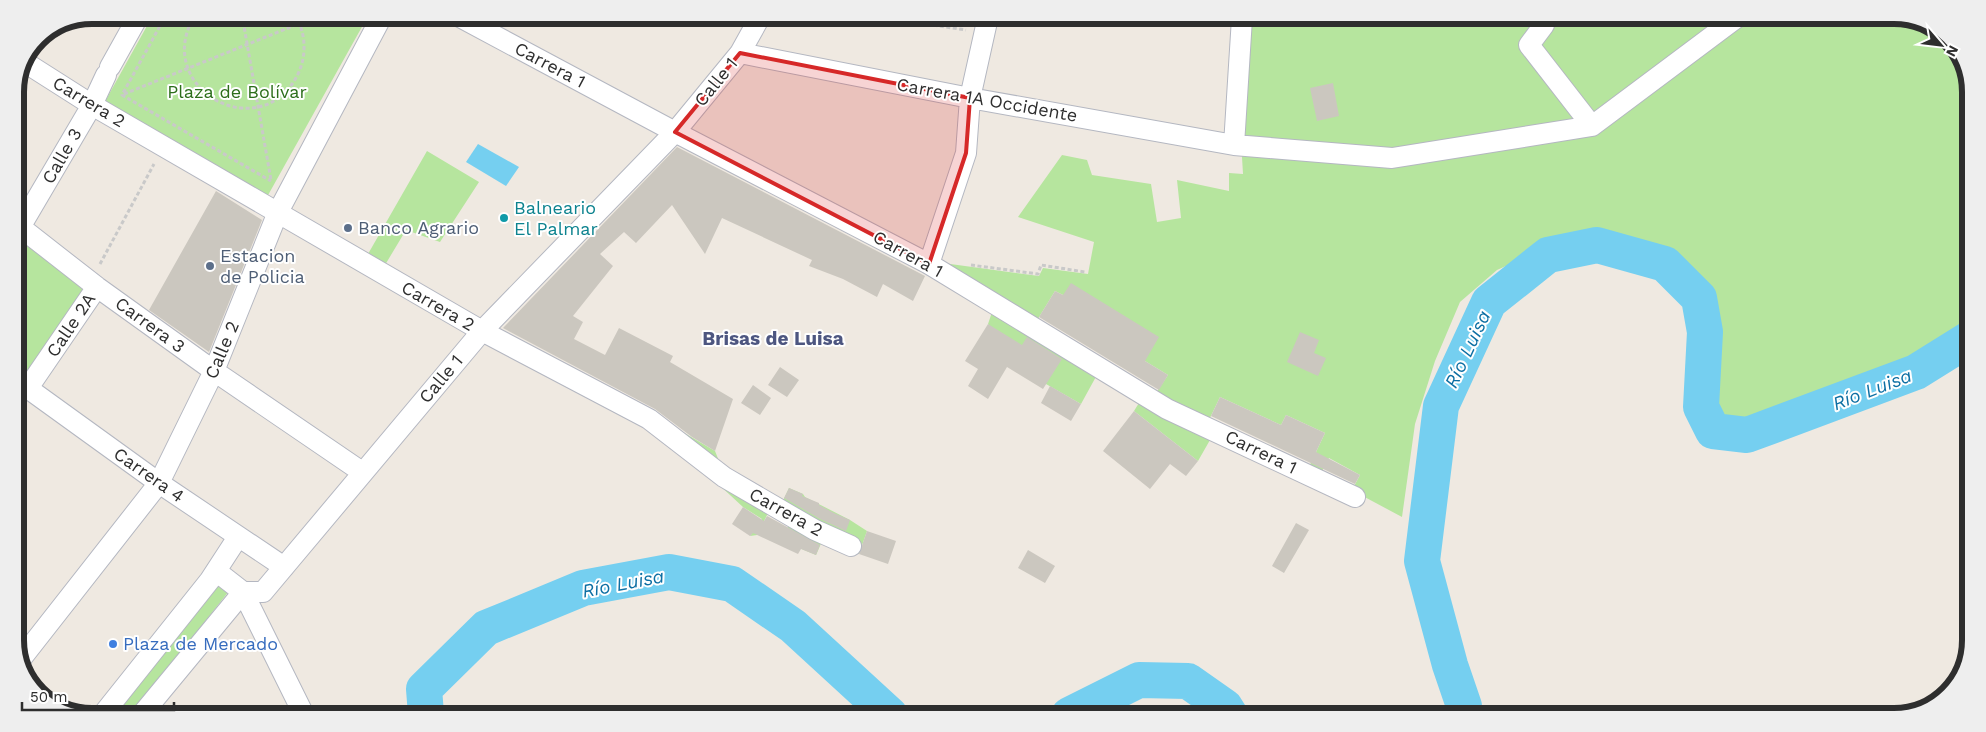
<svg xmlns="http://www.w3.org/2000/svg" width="1986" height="732" font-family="'Work Sans',sans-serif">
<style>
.green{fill:#b6e59e}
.water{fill:#75cff0}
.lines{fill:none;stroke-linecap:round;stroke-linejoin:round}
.river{stroke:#75cff0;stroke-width:36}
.building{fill:#cbc7bf}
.minor-casing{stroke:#b4b7c1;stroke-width:22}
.path{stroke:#c9c9c9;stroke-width:3;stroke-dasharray:4 2.5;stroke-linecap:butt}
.minor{stroke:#fff;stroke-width:20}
.marked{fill:#d62828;fill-opacity:0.2;stroke:#d62828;stroke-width:4;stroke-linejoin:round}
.culture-dot{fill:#0f9aa8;stroke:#fff;stroke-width:2}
.service-dot{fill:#5c6f8a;stroke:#fff;stroke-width:2}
.shop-dot{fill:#3f7fe0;stroke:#fff;stroke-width:2}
.labels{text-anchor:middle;stroke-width:4;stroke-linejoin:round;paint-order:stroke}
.street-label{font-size:18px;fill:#2e2e2e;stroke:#fff}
.park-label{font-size:18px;fill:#2c6e1b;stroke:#fff}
.culture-label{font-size:18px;fill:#0d838f;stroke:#fff;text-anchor:start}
.service-label{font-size:18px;fill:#4e5e75;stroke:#fff;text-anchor:start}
.shop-label{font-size:18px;fill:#366cbe;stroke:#fff;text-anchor:start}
.neighbourhood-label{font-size:19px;font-weight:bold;fill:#4d5680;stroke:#fff}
.water-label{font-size:19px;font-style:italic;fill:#0d6fa3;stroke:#fff}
.rim{fill:none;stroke:#2e2e2e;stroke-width:6}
</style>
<rect width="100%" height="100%" fill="#efe9e1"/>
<!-- green -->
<path class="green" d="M153 15 368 16 267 197 103 105Z
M1249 18 1919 19 1955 45 1971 87 1969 328 1916 368 1862 386 1746 431 1718 425 1707 404 1709 330 1701 294 1668 258 1599 238 1544 249 1497 270 1460 302 1435 361 1415 424 1402 517 1359 494 1351 492 1360 475 1329 458 1320 475 1308 469 1325 433 1286 415 1281 425 1220 397 1208 422 1154 396 1168 375 1145 361 1063 295 1055 291 1036 322 943 263 1039 276 1043 268 1088 274 1094 242 1018 217 1062 155 1087 160 1092 175 1151 184 1157 222 1181 218 1177 180 1229 191V173L1243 174 1242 157 1239 142Z
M427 151 479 182 440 242 406 230 382 270 364 261Z
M21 237 89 288 28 380 15 371V247Z
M993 309 1098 373 1081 404 1046 384 988 324Z
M1142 398 1214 433 1198 461 1134 411Z
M649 412 715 451 723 471Z
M717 483 781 505 789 488 803 494 805 497 850 520 867 531 859 554 823 539 816 555 785 542 783 537 790 523 768 513 757 535 750 536 762 519 743 507Z
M220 583 229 591 133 713H116Z"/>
<!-- water -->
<path class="water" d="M478 144 519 167 506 186 466 162Z"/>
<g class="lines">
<!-- river -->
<path class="river" d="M426 714 424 689 486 628 583 588 669 572 732 584 793 626 890 715
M1069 715 1139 680 1188 681 1225 707 1230 715
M1463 716 1464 706 1450 665 1422 561 1441 406 1489 302 1548 255 1597 245 1665 264 1699 298 1705 332 1701 407 1713 431 1747 435 1916 372 1969 339"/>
</g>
<!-- building -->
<path class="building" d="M1333 83 1339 116 1317 121 1310 88Z
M677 147 925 276 913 301 883 284 877 297 843 279 809 266 812 260 722 218 705 254 672 205 636 243 624 232 600 254 613 266 573 316 583 322 574 339 605 355 619 328 673 356 670 362 733 399 715 451 692 437 655 409 503 328Z
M216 191 262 220 209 352 149 310Z
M1071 283 1159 337 1145 361 1168 375 1159 390 1039 317 1055 291 1063 295Z
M988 324 1022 345 1027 337 1062 359 1043 389 1007 367 988 399 968 386 978 369 965 361Z
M1300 332 1319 340 1314 353 1326 358 1318 376 1287 362Z
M780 367 799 380 787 397 768 385Z
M753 385 771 398 760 415 741 403Z
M1050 386 1081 404 1071 421 1041 403Z
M1220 397 1281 425 1286 415 1325 433 1316 452 1360 475 1355 484 1211 416Z
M1134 411 1198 461 1186 476 1170 464 1150 489 1103 451Z
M789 488 803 494 802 496 819 503V505L834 513 850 520 846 531 820 519 784 498Z
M743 507 764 521 767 516 820 545 816 555 801 549 798 554 753 533 750 536 732 524Z
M1296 523 1309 530 1284 573 1272 566Z
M867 531 896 541 888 564 859 554Z
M1028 550 1055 566 1045 583 1018 568Z"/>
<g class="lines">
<!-- minor casing -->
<g class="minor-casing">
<path id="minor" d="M458 16 675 132 929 264 1167 409 1355 497
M1544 25 1529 45 1592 126
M740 53 970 98 1234 145 1392 158 1592 126 1735 19
M26 63 92 105 482 331 649 419 724 477 815 530 851 546
M110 67 139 15
M1234 145 1242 18
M15 223 97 287 214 371 362 472
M15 236 92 105 106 75
M929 264 966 153 970 98 988 17
M15 379 159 483 284 567
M28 388 97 287
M216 571 243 592 303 713
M21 659 159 483 214 371 278 212 382 16
M104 713 210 580 238 537
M143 713 243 592H263L482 331 675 132 740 53 760 17"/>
</g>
<!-- path -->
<path class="path" d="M166 15 122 95 271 181
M195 15C150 88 261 149 298 74 307 55 306 33 295 15
M242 15 271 180
M819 17 840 25 886 18 966 30
M124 94 318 16
M100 264 154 164
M971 265 1038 274 1041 265 1085 272"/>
<!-- minor -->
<use href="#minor" class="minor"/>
</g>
<!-- marked area -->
<path class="marked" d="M740 53 970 98 966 153 929 264 675 132Z"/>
<!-- markers -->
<circle class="culture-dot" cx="504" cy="218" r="5"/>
<g class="service-dot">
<circle cx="348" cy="228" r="5"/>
<circle cx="210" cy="266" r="5"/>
</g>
<circle class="shop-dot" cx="113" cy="644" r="5"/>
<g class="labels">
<!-- street labels -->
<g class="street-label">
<text transform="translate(550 65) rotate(28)" y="6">Carrera 1</text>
<text transform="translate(716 82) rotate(-51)" y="6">Calle 1</text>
<text transform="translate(987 100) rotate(10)" y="6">Carrera 1A Occidente</text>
<text transform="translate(89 102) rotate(31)" y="6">Carrera 2</text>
<text transform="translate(62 156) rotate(-60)" y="6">Calle 3</text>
<text transform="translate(908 254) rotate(29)" y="6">Carrera 1</text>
<text transform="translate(438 306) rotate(30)" y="6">Carrera 2</text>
<text transform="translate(71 325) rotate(-56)" y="6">Calle 2A</text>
<text transform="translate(150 325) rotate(36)" y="6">Carrera 3</text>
<text transform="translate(222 350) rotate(-67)" y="6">Calle 2</text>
<text transform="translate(441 379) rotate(-50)" y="6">Calle 1</text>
<text transform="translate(1261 452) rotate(26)" y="6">Carrera 1</text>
<text transform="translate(149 475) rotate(35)" y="6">Carrera 4</text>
<text transform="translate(786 512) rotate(29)" y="6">Carrera 2</text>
</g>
<!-- park labels -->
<g class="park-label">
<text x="237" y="98">Plaza de Bolívar</text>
</g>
<!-- culture labels -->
<g class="culture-label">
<text x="514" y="214">Balneario<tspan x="514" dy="21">El Palmar</tspan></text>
</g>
<!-- service labels -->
<g class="service-label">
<text x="358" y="234">Banco Agrario</text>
<text x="220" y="262">Estacion<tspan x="220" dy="21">de Policia</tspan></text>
</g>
<!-- shop labels -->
<g class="shop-label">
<text x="123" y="650">Plaza de Mercado</text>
</g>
<!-- neighbourhood labels -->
<g class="neighbourhood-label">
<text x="773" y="345">Brisas de Luisa</text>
</g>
<!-- water labels -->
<g class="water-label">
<text transform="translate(1467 349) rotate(-65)" y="7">Río Luisa</text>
<text transform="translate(1872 389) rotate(-21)" y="7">Río Luisa</text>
<text transform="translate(623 583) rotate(-11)" y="7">Río Luisa</text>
</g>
</g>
<!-- crop -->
<path d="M0 0H1986V732H0ZM92 24H1894A68 68 0 0 1 1962 92V640A68 68 0 0 1 1894 708H92A68 68 0 0 1 24 640V92A68 68 0 0 1 92 24Z" fill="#eee" fill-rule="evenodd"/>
<path class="rim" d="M92 24H1894A68 68 0 0 1 1962 92V640A68 68 0 0 1 1894 708H92A68 68 0 0 1 24 640V92A68 68 0 0 1 92 24Z"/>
<!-- north arrow -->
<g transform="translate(1941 45) rotate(118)" stroke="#ffffff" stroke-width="4" paint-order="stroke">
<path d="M0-4L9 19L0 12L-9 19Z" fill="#2e2e2e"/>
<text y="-8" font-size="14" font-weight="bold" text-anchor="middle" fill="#2e2e2e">N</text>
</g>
<!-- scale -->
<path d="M22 702v8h152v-8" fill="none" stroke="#2e2e2e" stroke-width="2.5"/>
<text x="30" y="702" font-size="15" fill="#2e2e2e" stroke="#ffffff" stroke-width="4" paint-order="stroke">50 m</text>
</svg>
